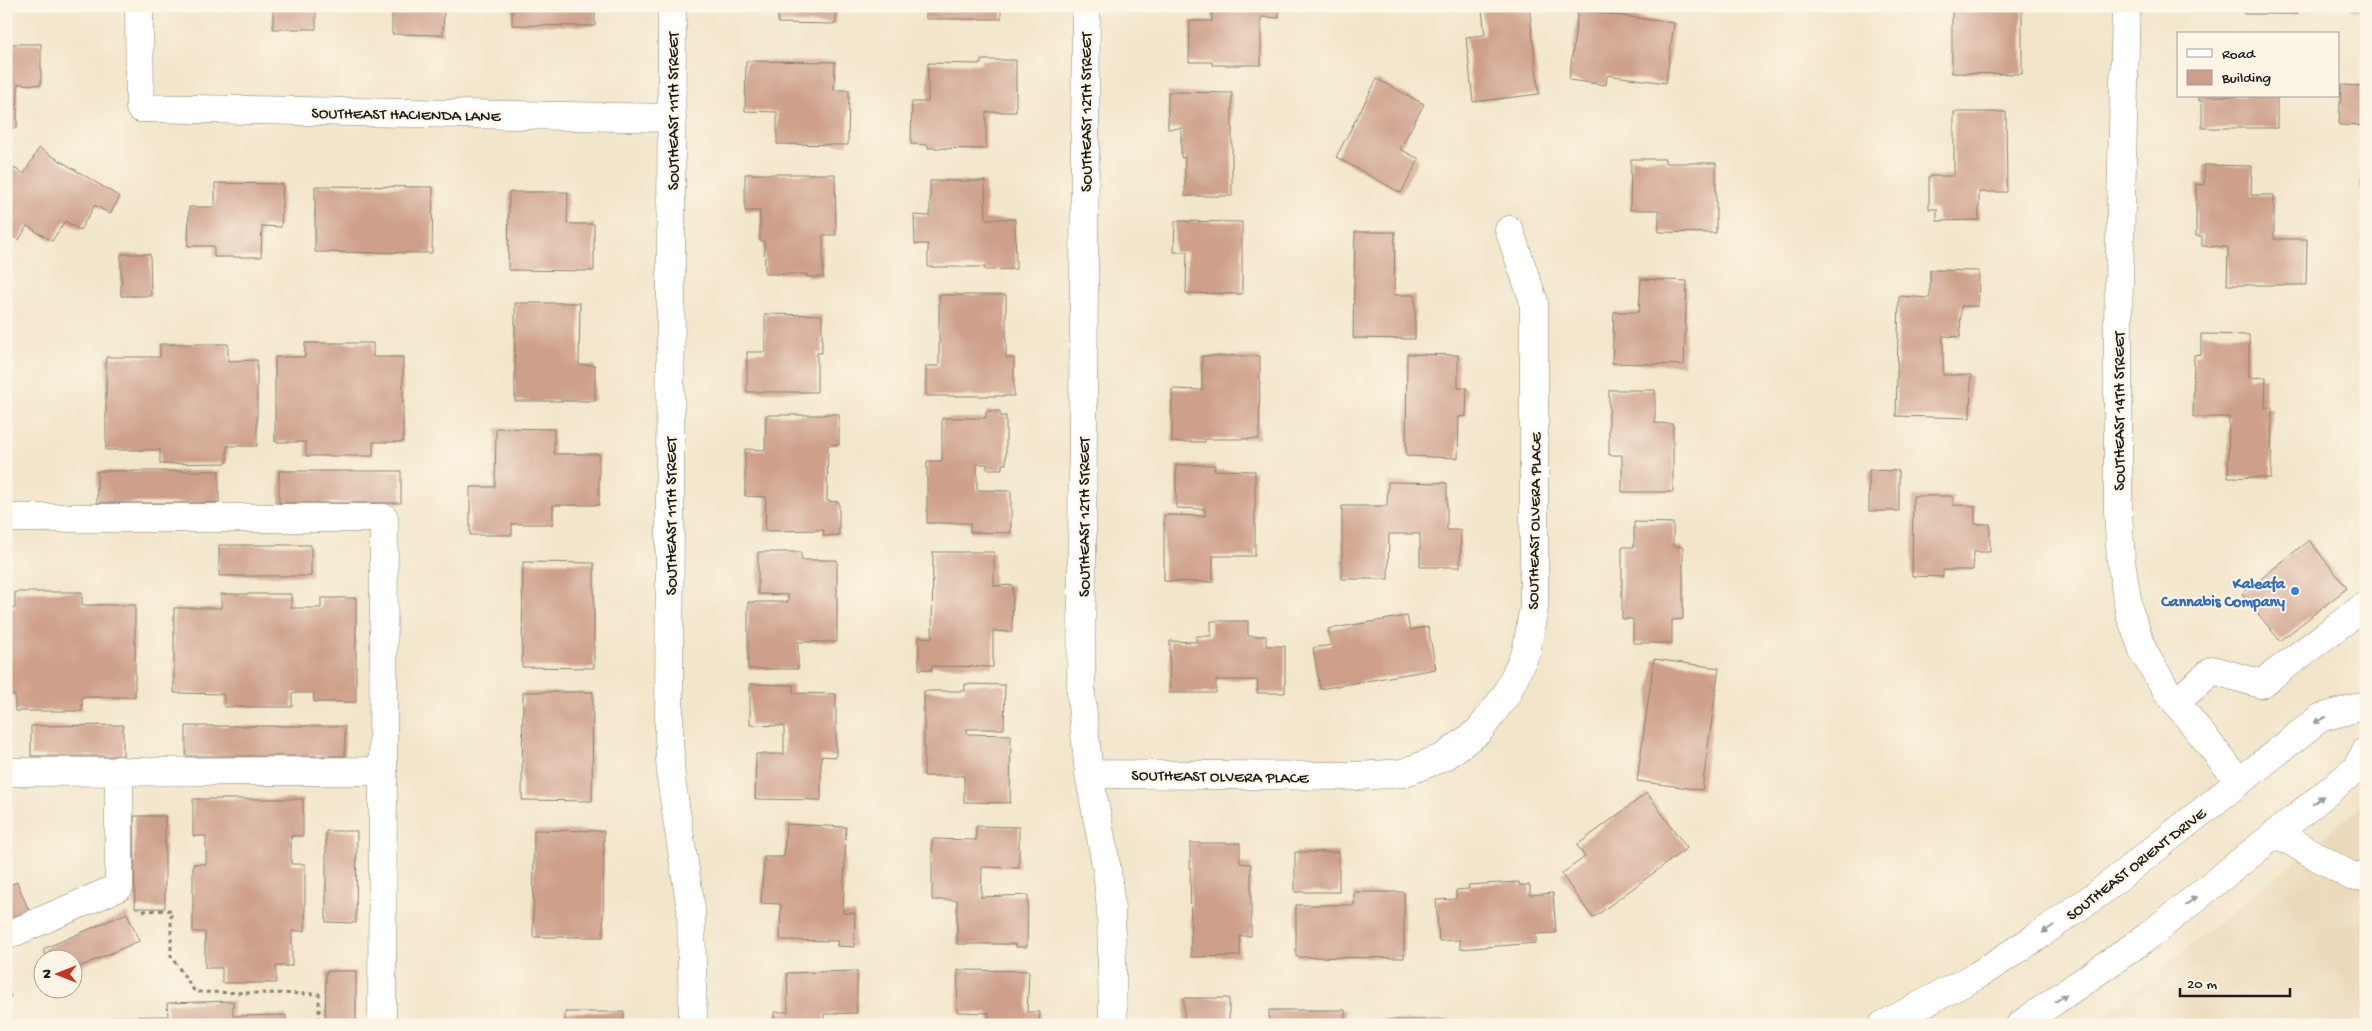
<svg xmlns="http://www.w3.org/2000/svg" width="2372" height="1031" font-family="'Gochi Hand',sans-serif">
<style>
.built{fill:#ead9ba}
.building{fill:#cea08b}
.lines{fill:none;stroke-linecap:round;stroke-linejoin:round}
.minor-casing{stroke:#878173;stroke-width:29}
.major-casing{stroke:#878173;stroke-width:29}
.path{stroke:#878173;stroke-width:3;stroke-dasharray:4 4;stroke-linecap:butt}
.minor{stroke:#fff;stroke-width:28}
.major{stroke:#fff;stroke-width:28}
.oneway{fill:#999}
.shop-dot{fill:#3f7fe0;stroke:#fcf5e5;stroke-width:2}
.labels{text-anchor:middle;stroke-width:4;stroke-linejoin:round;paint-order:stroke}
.street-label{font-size:16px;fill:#1c1c1c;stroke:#fcf5e5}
.shop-label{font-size:16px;font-weight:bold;fill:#366cbe;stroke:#fcf5e5;text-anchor:end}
</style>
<rect width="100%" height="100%" fill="#fcf5e5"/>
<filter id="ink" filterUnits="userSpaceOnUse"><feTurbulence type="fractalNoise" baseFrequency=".02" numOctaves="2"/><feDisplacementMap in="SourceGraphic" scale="10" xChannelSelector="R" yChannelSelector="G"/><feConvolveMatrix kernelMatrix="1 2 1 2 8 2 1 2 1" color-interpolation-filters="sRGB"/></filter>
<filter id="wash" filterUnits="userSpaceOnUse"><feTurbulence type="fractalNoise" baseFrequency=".0096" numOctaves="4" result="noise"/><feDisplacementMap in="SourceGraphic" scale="20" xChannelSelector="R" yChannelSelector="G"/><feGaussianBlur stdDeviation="1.12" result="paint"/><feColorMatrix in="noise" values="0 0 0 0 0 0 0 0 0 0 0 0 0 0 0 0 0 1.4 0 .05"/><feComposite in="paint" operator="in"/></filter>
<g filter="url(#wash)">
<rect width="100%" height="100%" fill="#f2e6ca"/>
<!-- built -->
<path class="built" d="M2366 803V1025H2092Z"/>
<g id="blocks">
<!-- building -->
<path class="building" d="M273 6H316V29H273Z
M392 6H444L443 35 392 34Z
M512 6H595V26L512 25Z
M778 6H836V24L778 23Z
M926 6H1001V19H926Z
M1212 6H1279V18L1261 17V65H1212V62H1189L1190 21H1212Z
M1515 6H1529L1539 94 1473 102 1466 37 1485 35 1482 10Z
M1952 6H2022V74L1952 73Z
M2244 6H2298V14H2244Z
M2351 6H2366V10H2351Z
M1578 10 1674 23 1666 83 1607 75 1606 85 1569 80Z
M6 44H41V85L18 84 17 128H6Z
M981 60H1016V112H986V149L928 148V145L911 144 912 102H928V63L981 64Z
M746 61 835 62 834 90H849L848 145 777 144V112L745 111Z
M1377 79 1424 104 1400 149 1419 159 1401 193 1336 157Z
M2341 85 2366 86V126L2339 125Z
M1168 92 1232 93V196H1185V157L1181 158V128L1168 129Z
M2199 96H2277V128H2202V101H2199Z
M1954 112H2006L2007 192H1979V220L1937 221V209H1929V176H1954Z
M39 148 120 197 110 214 95 205 80 230 65 221 52 241 27 226 19 240 6 232 8 212 6 211V178L12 167 24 174Z
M1631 159H1665V163H1716V233L1659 232V210H1630Z
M2204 165 2252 166 2251 195H2274V239H2307L2306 285H2227L2228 247 2202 246V236H2196V184L2204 185Z
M2362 168H2366V198H2362Z
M745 174H835L836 235H823V277H807V274H765L764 241H760V211H745Z
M930 181H985L986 219H1015L1016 269 985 270V267H928V244H915L914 215 930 216Z
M215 183 283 184 281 227 262 226 261 257H214V246H188L189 207H215Z
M315 186 433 187 432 253 315 252Z
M509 192H568L567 224H594V271L508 270Z
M1175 221 1242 222V294L1186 293 1187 252H1174Z
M1355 232H1395L1394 295H1415V339L1353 338Z
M121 254H150L151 296H121Z
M1930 270 1979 271 1978 306H1961L1960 337 1943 336V375H1971L1970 418 1896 416 1899 296 1930 298Z
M1641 279 1687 281 1684 365 1612 363 1614 312H1639Z
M939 295H1006V358H1014V396H926V366H939Z
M515 303H580L579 365H595V401H515Z
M765 314 822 315V353H817V392H747V352H765Z
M2201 334 2249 335V378L2266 377 2265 408H2272L2271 478 2228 477 2229 417H2193L2194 355 2201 354Z
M305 343H373V357H403V442H373V456H306V442H275V357H305Z
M160 344H228V361L257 360V446H227V463L160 464V450H106V357H160Z
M1407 354 1458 355V388H1467L1466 416 1459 417 1458 458 1406 456Z
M1202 356H1260L1259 439H1205V442H1172V389L1202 390Z
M1609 390H1655V423L1673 424V492H1622V455H1609Z
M986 411H1000V416H1006V464H1002V469H987V464H977V490L1011 491V533L970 532V523H927V461H942V418H986Z
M825 414H839V445H828L827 501 839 502V535L823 536 824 530 765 531 766 497 745 496V449L765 450 766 415H825Z
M496 428 554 429V454H599V505H553V524H512V535H470V487H495Z
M1176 465H1215L1214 470 1255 471V556H1213V582L1164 581V515L1205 516V509L1176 508Z
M1869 470 1899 471V511H1869Z
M97 471H219V503H97Z
M279 471H401V503H279Z
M1388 482 1447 483V530H1461L1460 567H1420V534H1389L1388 579H1342V506H1387Z
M1913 496H1953V505L1975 506V524H1990V552H1974L1973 570H1943V577L1912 576Z
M1634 522 1673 523V546L1683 547V619L1672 620V643H1633V619H1622V547H1634Z
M2309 540 2347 588 2280 641 2242 594Z
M219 545H311V576H219Z
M758 552H801V560H837V642H798V669H748V602H788V595L758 594Z
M933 552H994V586L1013 585 1012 632 993 631V667L932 666V670L919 669V637L932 638Z
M523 562 594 563V668L522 667Z
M15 592H82V605H135V697H82V711H15V695H6V608H15Z
M221 594H291V608H321V598H356V702H314V693H292V707H224V694L174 693V608H221Z
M1407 616 1410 630 1428 627 1436 669 1320 689 1313 648 1331 645 1328 629Z
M1211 621H1248V636H1266V646H1285V693H1257L1258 680H1216V693H1169L1170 641 1196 642V636H1211Z
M1654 659 1719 668 1702 790 1637 781Z
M750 684 793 685V693L836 694V757L821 756V800L755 799 756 754H784V726L750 725Z
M965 684 1005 685 1004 729H967V734L1011 735 1010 803 964 802V776H924V691H965Z
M523 692H593L592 801 522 800Z
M123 725V756H31V726Z
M186 726H345V756H186Z
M1647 793 1687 848 1593 918 1561 874 1585 857 1577 845Z
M193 799H303V836H291V864H305V931H292V966H276V983H222V968H205V932H193V864H206V836H193Z
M134 816H165V908H135Z
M786 824 846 827 843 913H855L854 947 837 946 838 941 780 940 781 904 761 903 764 857H784Z
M976 826 1019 827V868L982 867 981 897 1028 895 1027 947H1016V944H957V900H932V839L976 840Z
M534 830 604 831 603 937H533Z
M326 831H357L356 923 326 922Z
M1190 843H1240V863L1251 864V936H1240V956L1191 957Z
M1295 852H1339V892H1295Z
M17 882 29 911 6 920V887Z
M1519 882V885H1530V895L1553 893 1556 933 1536 934V943L1460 949V940L1439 941 1436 900 1456 899V890L1469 889 1468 885Z
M1354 892H1404V958L1296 957V905H1354Z
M127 913 139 941 72 970V958H47L43 949Z
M958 970 1029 971 1027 1012H1040L1039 1025H989V1013L957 1012Z
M326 971H356V1025H325Z
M857 971V1013L824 1014V1025H775L774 1012H788L787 973Z
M6 987 11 997 6 998Z
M1184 998H1229V1025H1184Z
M233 1001V1016L286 1015V1025H113V1017L168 1016 167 1003Z
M1269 1010H1345V1025H1269Z
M565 1012H624V1025H565Z
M1373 1020H1462V1025H1373Z"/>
</g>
</g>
<g filter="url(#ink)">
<use href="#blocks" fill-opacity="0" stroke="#878173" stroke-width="1"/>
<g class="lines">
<!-- minor casing -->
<g class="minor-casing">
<path id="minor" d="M139 6 140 108 672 118
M672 6 669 735 671 779 691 909 693 1025
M1086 6 1081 695 1089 774 1107 870 1111 910 1113 1025
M2126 6 2118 322V511L2121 561 2129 611 2144 653 2167 691 2239 781
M6 518H384L382 1025
M2176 702 2213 670 2261 684 2366 605
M6 772 383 771
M1089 774 1359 776 1403 773 1444 757 1479 731 1506 695 1526 652 1534 607V302L1509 230
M2276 833 2351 876H2366
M6 936 119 887V770"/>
</g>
<!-- major casing -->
<g class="major-casing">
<path id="major" d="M1883 1025 1978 975 2035 938 2099 893 2320 718 2366 705
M2020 1025 2147 937 2355 770 2366 751"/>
</g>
<!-- path -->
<path class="path" d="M143 911 171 910V956L195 992 319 994V1025"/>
<!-- minor -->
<use href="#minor" class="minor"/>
<!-- major -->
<use href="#major" class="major"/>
</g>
<!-- one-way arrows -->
<defs><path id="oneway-solid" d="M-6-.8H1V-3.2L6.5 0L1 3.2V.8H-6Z" transform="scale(1.25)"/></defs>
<g class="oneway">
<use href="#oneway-solid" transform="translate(2320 720) rotate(152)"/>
<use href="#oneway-solid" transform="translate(2318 800) rotate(-39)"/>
<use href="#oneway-solid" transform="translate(2191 901) rotate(-39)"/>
<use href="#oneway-solid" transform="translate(2048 929) rotate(145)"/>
<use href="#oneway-solid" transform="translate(2061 998) rotate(-33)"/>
</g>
</g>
<!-- markers -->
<circle class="shop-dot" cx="2295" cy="591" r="5"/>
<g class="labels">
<!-- street labels -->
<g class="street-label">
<text transform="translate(672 111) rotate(-90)" y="6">SOUTHEAST 11TH STREET</text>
<text transform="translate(1085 112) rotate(-90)" y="6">SOUTHEAST 12TH STREET</text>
<text transform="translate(406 113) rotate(1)" y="6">SOUTHEAST HACIENDA LANE</text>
<text transform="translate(2118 411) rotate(-90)" y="6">SOUTHEAST 14TH STREET</text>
<text transform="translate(670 516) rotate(-90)" y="6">SOUTHEAST 11TH STREET</text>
<text transform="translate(1083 517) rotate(-90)" y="6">SOUTHEAST 12TH STREET</text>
<text transform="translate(1533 521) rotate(-89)" y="6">SOUTHEAST OLVERA PLACE</text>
<text transform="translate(1220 775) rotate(1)" y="6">SOUTHEAST OLVERA PLACE</text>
<text transform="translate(2135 863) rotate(-38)" y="6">SOUTHEAST ORIENT DRIVE</text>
</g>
<!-- shop labels -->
<g class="shop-label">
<text x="2285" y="588">Kaleafa<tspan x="2285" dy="18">Cannabis Company</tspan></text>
</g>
</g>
<!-- margin -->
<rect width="2372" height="1031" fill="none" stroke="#fcf5e5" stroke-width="25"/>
<!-- legend -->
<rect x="2177" y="32" width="162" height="65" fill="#fcf5e5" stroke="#a29e95"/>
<rect x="2187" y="49" width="25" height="8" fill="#ffffff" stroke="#a29e95"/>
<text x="2222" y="58" font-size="15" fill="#1c1c1c">Road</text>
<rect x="2187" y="70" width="25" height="15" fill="#cea08b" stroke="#a29e95"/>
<text x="2222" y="82" font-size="15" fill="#1c1c1c">Building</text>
<!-- north arrow -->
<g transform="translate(58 974) rotate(270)"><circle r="24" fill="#fcf5e5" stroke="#a29e95"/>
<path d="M0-4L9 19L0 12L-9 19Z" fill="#c8321e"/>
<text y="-8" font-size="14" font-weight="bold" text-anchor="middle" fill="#1c1c1c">N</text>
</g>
<!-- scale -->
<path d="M2180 988v8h110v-8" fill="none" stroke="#1c1c1c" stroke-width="2.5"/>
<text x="2187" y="988" font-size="15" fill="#1c1c1c" stroke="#fcf5e5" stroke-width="4" paint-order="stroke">20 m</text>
</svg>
